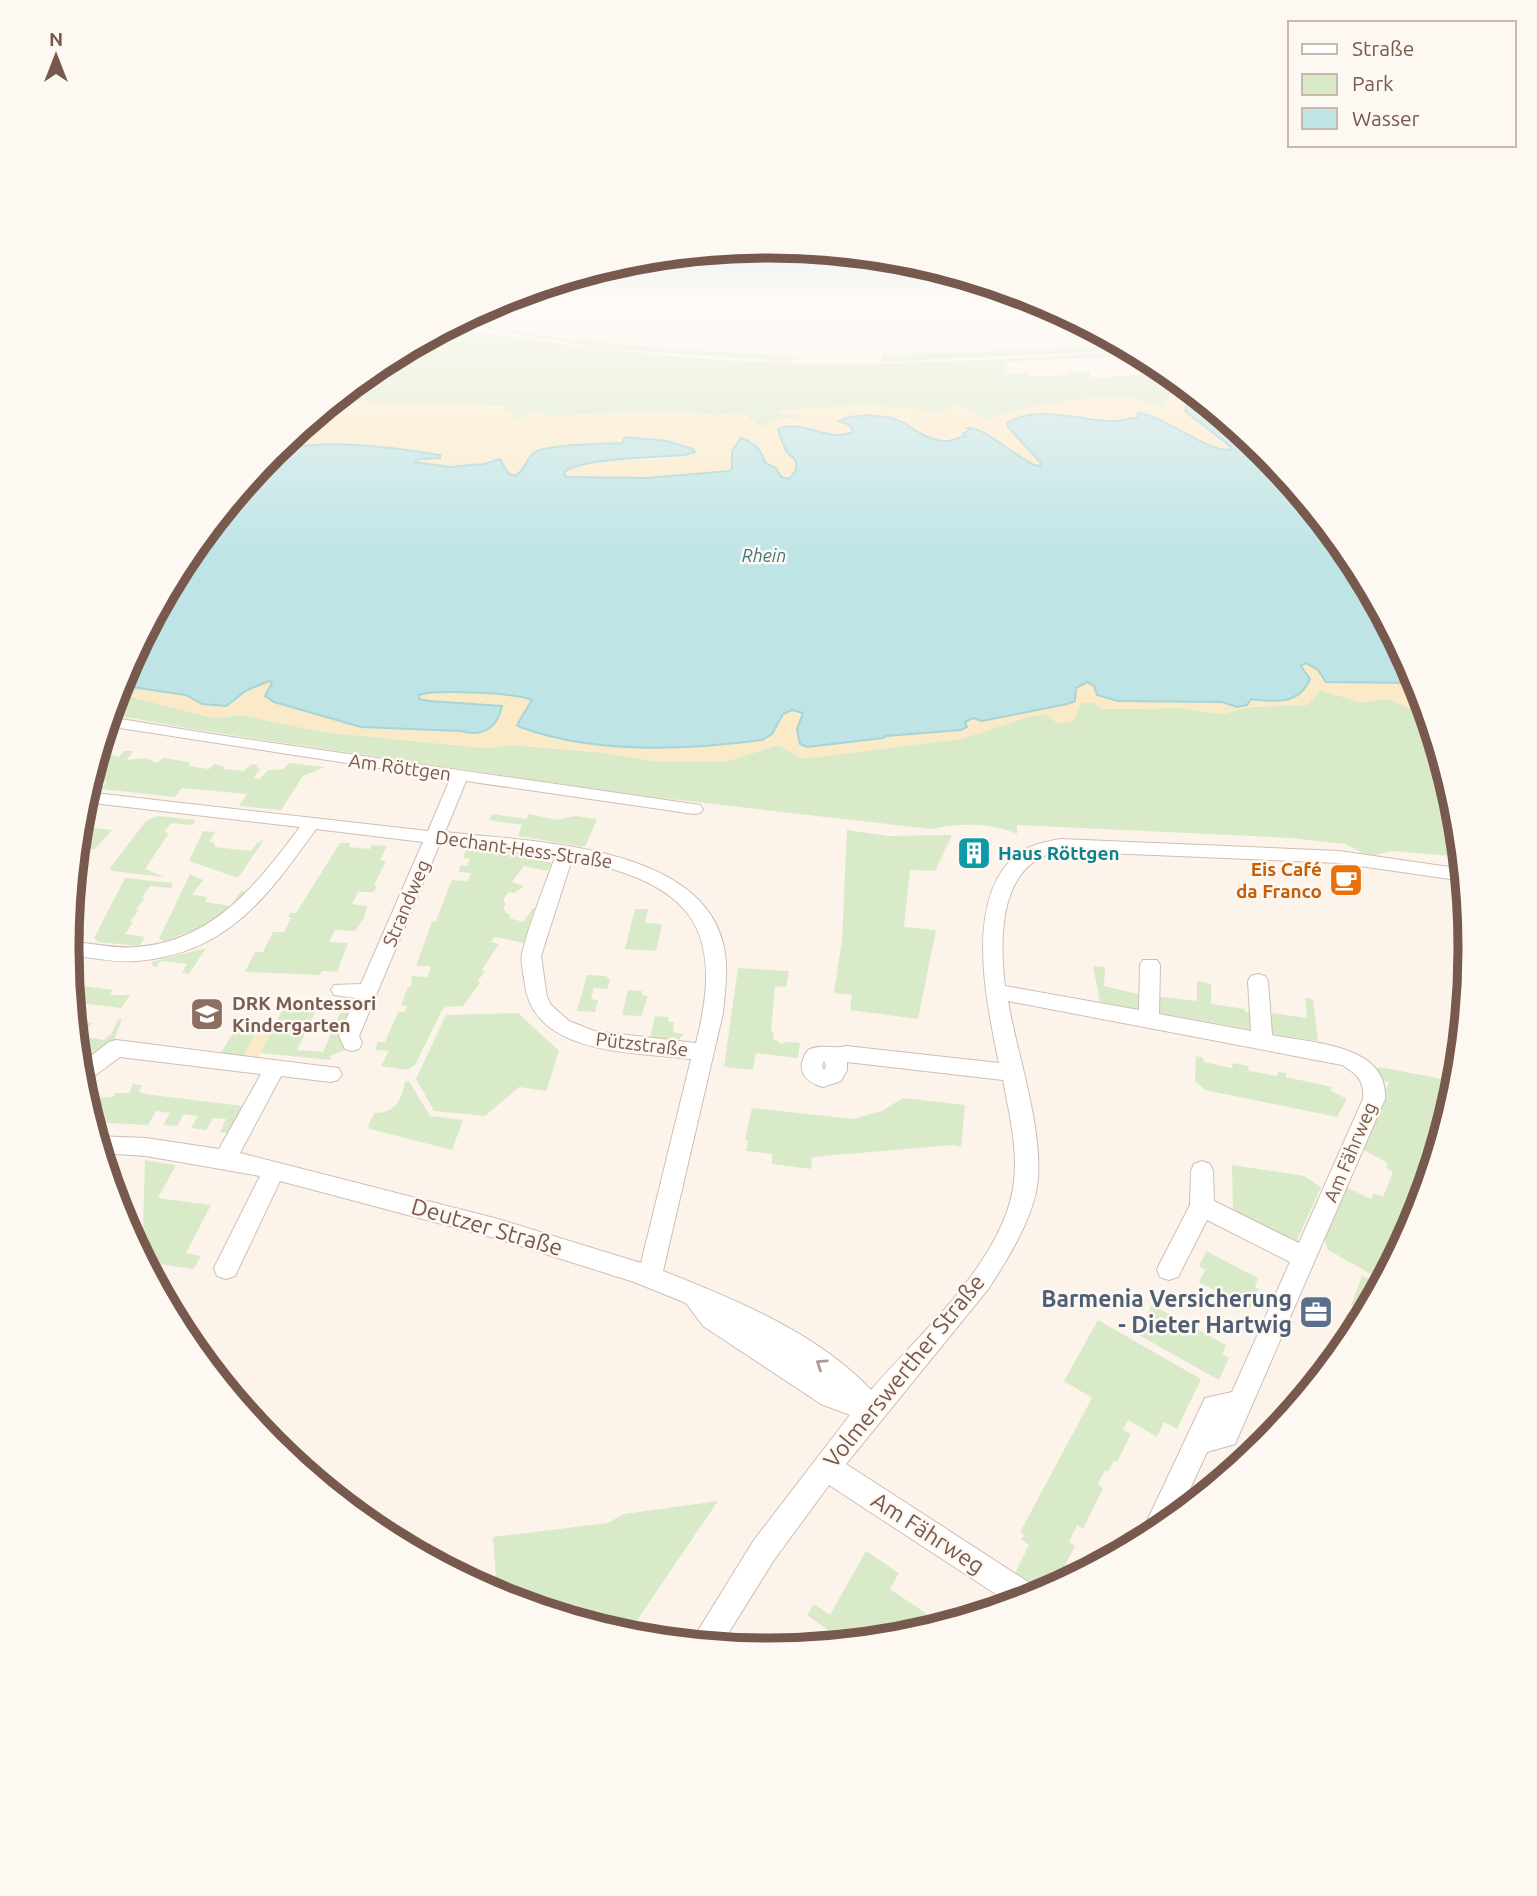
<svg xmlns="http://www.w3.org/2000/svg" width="1537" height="1896" font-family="Ubuntu,sans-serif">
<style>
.green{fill:#d9eac9}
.sand{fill:#faeac8}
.water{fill:#bfe4e6;stroke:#a6d4d7;stroke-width:2}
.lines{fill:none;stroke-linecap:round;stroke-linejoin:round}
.minor-casing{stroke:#d1bdb3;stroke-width:2}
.minor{fill:#fff;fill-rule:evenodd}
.oneway{stroke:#ad9b95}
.labels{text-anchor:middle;stroke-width:5;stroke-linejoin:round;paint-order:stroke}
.far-water-label{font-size:18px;font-style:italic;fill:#42767b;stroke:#fef8f2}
.street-label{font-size:19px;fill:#77594e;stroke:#fef8f2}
.culture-label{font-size:19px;font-weight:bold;fill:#0d838f;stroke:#fef8f2;text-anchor:start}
.food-label{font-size:19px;font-weight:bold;fill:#c56008;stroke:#fef8f2;text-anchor:end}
.education-label{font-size:19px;font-weight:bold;fill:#785e54;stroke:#fef8f2;text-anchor:start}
.near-street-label{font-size:23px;fill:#77594e;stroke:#fef8f2}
.near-service-label{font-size:23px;font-weight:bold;fill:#4e5e75;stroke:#fef8f2;text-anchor:end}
.rim{fill:none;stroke:#77594e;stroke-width:9}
</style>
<rect width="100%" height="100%" fill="#fcf4eb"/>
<!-- green -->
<path class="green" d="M459 321 577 341V338L641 347 800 357 789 361 609 349 454 324Z
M449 327C559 345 668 359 780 363 899 367 1017 358 1135 352L1141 355 1008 362 1003 375 1029 373V376L1068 375 1069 372H1090V379L1167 372 1193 392 1170 395 1162 408C1153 406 1145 401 1136 399 1108 391 1014 409 984 419L953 403 952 408 942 412 866 405 779 410 780 413 805 416 804 418H784L761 428 748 417 737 413 719 415 663 411 544 416V411H534L514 420 502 407 475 404 334 401 379 364Z
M1124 346 1132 350 882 362V355Z
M1320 690 1360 702 1388 699 1409 708 1416 700 1423 699 1457 811 1462 857 1392 851 1374 855 1362 853 1345 844 1291 838 1017 825V834C991 822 958 823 931 829L643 796 197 730 109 714 116 693 214 718 241 715 324 732 485 748 512 745 606 753 660 762H724L778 745 961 739 1027 717 1045 714 1073 721 1081 703H1094L1103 709 1180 708 1221 714 1251 707 1307 705Z
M124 751H133L127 760 145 758 157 763 163 758 190 762 189 766 209 769 214 764 223 766 224 769 244 771 251 764 258 765 257 768 261 769 253 778 260 779 268 770 284 769 289 763 325 767 303 776 281 810 239 806 247 794 182 788 175 797 101 789 107 782 89 780 98 752 119 757Z
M492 814 526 819 529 814 557 820 575 816 597 819 585 847 518 836 522 825 489 820Z
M158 816 196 820 192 825 171 823 164 832 169 833 145 869 164 877 112 871 110 868 146 821Z
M79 826 112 830 95 849 76 850Z
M847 830 889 836 952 835 935 871 910 870 904 927 936 930 918 1019 850 1010 852 995 834 993 842 940Z
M203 831 215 832 209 842 214 843 215 847 251 851 257 843 264 840 238 878 189 861Z
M340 843H350L349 847 370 849 371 845 387 846 380 860 386 861 374 885 377 886 374 892H358L352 904 367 906 364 918 355 931 335 930 329 942 348 943 337 972 323 971 320 975 245 972 255 952H263L273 932H284L291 918 288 917 290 913H296Z
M466 850 545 857 552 864 547 871 524 866 512 882 524 886 514 893 509 892 503 900 506 905 503 906 506 913 511 915 509 918 523 922 533 908 540 910 529 944 495 937 491 942 499 944 482 970 485 971 478 981 480 983 463 1006 446 1007 442 1010 415 1065 407 1070 381 1066 389 1051 375 1050 378 1042H385L398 1012H405L407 1006 401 1005 408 987H411L412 976 427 977 431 966H416L432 922 436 921 452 880 468 881 471 873 458 872 461 865 467 866 470 859 463 858Z
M190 874 203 880 192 895 207 897 205 902 230 906 241 891 249 892 211 923 165 941 159 939Z
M125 878 173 883 171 888 150 886 142 897 145 898 136 909 139 910 130 921 133 922 125 934 145 937 139 946 98 942 94 938Z
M635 909H648L645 923 662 924 656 951 625 949Z
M206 948 189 974 182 973 187 964 160 961 156 968 152 965V962Z
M1093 966 1105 967 1104 986 1146 996 1145 1010 1100 1002Z
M738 968 789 971 786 987 775 986 771 1032 774 1033 773 1040 778 1041 780 1044 787 1042 800 1043 798 1058 756 1053 753 1070 724 1067Z
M587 975 606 976 610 980 607 989 594 988 591 999 598 1000 595 1012 577 1011Z
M1197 981 1211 984V1004L1245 1009V1012L1253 1013 1254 1030 1153 1012 1154 996 1197 1001Z
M75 985 113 990 110 995H130L121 1008 72 1002 70 987Z
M628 990 642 991V995L648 996 641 1016 622 1015Z
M1305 998 1313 999 1318 1041 1266 1033 1264 1014 1272 1015V1013L1307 1018Z
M287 1001 322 1005 318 1012H315L297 1050 323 1052 340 1013H351L339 1040 348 1041 345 1050 330 1056 331 1060 260 1053Z
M518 1013 559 1051 546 1091 519 1087 485 1116 434 1111 416 1079 446 1015Z
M655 1016 669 1017 668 1022H674L673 1032 684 1034 677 1042 650 1040Z
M122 1019 111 1048 78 1067 74 1028 79 1021 92 1023 83 1037 104 1040 111 1034 118 1020Z
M249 1022 261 1023 241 1061 219 1056 236 1028Z
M1196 1056 1203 1058 1204 1062 1232 1068 1233 1063 1248 1066 1249 1071 1277 1076 1278 1072 1286 1073V1077L1332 1087 1331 1091 1347 1099 1337 1117 1205 1090 1195 1081Z
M1379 1067 1448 1080 1457 1084 1417 1217 1352 1338 1322 1375 1347 1313 1356 1317 1359 1309 1351 1305 1362 1276 1371 1280 1373 1275 1328 1250 1322 1232 1344 1186 1371 1199 1374 1193 1383 1197 1393 1172 1386 1168 1388 1163 1360 1148 1389 1082 1378 1079 1373 1071Z
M409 1081 430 1116 463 1120 452 1150 370 1129 368 1126 374 1113C395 1113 401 1101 405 1082Z
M133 1084 142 1085 139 1091 145 1094 242 1106 249 1094H255L233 1134 220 1132 226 1119 213 1118 206 1130 191 1128 198 1116 184 1114 177 1126 163 1125 170 1113 156 1111 148 1125 91 1122 86 1098 113 1097 115 1093H129Z
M903 1098 965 1105 961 1147 954 1145 812 1157 811 1169 772 1164V1154L746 1151 748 1141 745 1140 752 1108 853 1119 882 1111Z
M145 1160 176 1165 158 1198 211 1205 186 1253 201 1256 194 1269 144 1262 142 1258Z
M1232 1165 1304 1176 1321 1187 1295 1245 1233 1214Z
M1206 1251 1258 1278 1255 1287 1259 1289 1250 1309 1199 1282 1205 1270 1199 1266Z
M1152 1305 1226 1345 1222 1354 1229 1358 1219 1380 1137 1334Z
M1098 1320 1201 1379 1177 1429 1164 1422 1157 1437 1128 1420 1123 1430 1131 1434 1117 1462 1114 1460 1108 1472 1105 1470 1098 1484 1103 1488 1083 1529 1077 1525 1069 1542 1075 1546 1054 1587 1042 1594 1014 1575 1029 1545 1021 1539 1024 1535 1020 1532 1092 1398 1064 1381Z
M718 1501 627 1635 494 1593 497 1592 493 1537 608 1523 624 1514Z
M866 1551 899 1573 890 1589 943 1625 905 1637 845 1642 807 1615 814 1604 830 1615Z"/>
<!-- sand -->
<path class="sand" d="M1193 392 1203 401 1204 427 1231 447V450C1204 450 1170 423 1143 413 1120 427 1107 416 1085 417 1059 418 1033 424 1008 427L1040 462 1041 464 1037 466 1002 447 974 427 964 432 966 436C945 443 927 440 908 427 902 423 907 424 899 422 883 417 853 413 839 421L850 425 853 432C832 439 826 429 809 430 800 430 791 434 782 435L786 451 796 461V470L789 479 781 477 776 468 765 463 763 454 735 444 732 451V469L729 471 647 478 566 477 564 472C602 450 654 468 695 452L635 437H625L622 443 586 444 539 450C531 460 523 476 510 476L506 466 496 459 469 466 420 464 414 463 417 459 440 458 439 455C390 446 314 435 268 457L334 401 475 404 510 410 514 420 534 411H544V416L663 411 719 415 737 413 748 417 761 428 777 420 805 416 779 413V410L866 405 942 412 952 408V402L984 419C1014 409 1107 391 1136 399 1145 401 1153 406 1162 408L1170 395Z
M1306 663 1317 669 1323 680 1337 683H1418L1423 699 1416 700 1409 708 1388 699 1360 702 1320 690 1307 705 1251 707 1221 714 1180 708 1103 709 1094 703H1081L1073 721 1058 724 1045 714 1027 717 961 739 803 759 778 745 724 762H660L606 753 512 745 485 748 324 732 241 715 214 718 116 693 118 685 186 695 202 704 226 706 247 690 269 681 272 683 265 696 274 702 361 727 461 731 473 735 498 704 429 701 419 699V695C435 689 516 693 532 700L517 725C562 753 709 747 762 740L772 734 783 714 792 710 803 713 799 733 800 744 807 747 883 739 886 736 961 730 965 722 973 718 982 721 1067 704 1075 701 1076 688 1087 682 1105 698 1118 701 1222 702 1232 706 1247 705 1250 699H1294L1310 680 1301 665Z
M261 1023 275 1025 256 1062 241 1061Z"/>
<!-- water -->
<path class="water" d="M1203 401 1265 452 1352 558 1418 683 1326 682 1317 669 1306 663 1301 666 1310 679C1299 705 1275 702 1251 699L1247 705 1237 707 1222 702 1118 701 1097 695 1094 686 1087 682 1076 688 1075 701 1067 704 982 721 973 718 965 722 967 727 961 730 886 736 883 738 807 747 800 744 797 729 803 713 792 710 783 714 772 734 762 740C687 750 593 754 520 727L517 725 532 700C518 693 434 689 419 695V699L429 701 502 706C497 729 482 737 461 731L361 727 274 702 265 696 272 683 269 681 247 690 226 706 202 704 186 695 118 685 185 558 268 457C306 434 396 448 440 455V458L418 459 415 462 449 467 484 464 500 459 508 473 515 476C525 471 526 458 535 452 547 444 606 444 622 443L625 437 667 441 693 449 695 452 685 455C655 458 586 457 564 472L566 477 647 478 729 471 732 469V451L741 438C753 442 762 450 765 463L776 468 781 477 789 479 796 470V461L786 451 778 430 780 428C806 420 828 443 853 432L850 425 839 421C854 413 889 414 904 423 916 431 929 440 943 441 951 442 958 438 965 436L963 434 969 430 967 428C984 426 1017 459 1037 466L1041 465 1040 462 1008 427 1007 423C1038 405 1076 419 1108 421 1117 422 1126 419 1136 418L1139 413C1169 418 1204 451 1231 450V447L1185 411 1187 405Z"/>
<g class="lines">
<!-- minor casing -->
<g class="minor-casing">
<path id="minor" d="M109 717 211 734 700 805 703 809 700 813 694 814 466 781 445 832C527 842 698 843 723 943 729 967 725 990 723 1013L663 1271C734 1299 818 1333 871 1390 919 1334 1006 1259 1014 1181 1018 1147 1009 1113 1003 1080L847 1062V1070L841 1081 823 1087C803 1082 795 1068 808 1050 822 1043 833 1050 846 1046L999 1063C987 1005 962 896 1019 853 1031 844 1046 842 1060 839L1339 851 1463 869 1464 881 1339 863 1060 851C999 862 999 937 1005 986L1139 1010 1140 965 1143 960H1157L1160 965 1159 1014 1251 1031 1248 981 1251 976 1258 974 1265 976 1268 981 1272 1035C1310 1043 1389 1044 1385 1099L1235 1444 1207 1452 1178 1515 1145 1539 1142 1533 1146 1523 1205 1398 1232 1392 1290 1262 1207 1220 1178 1277 1169 1280 1160 1277 1157 1269 1190 1205 1191 1171 1194 1164 1202 1161 1210 1164 1213 1171 1214 1201 1299 1243 1363 1099C1365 1081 1357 1074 1342 1065L1008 1001C1017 1056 1047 1138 1036 1192 1028 1227 1008 1258 989 1288L846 1464 1039 1589 1042 1594 1011 1604 829 1485 774 1560 721 1645 691 1642 754 1540 850 1415 821 1404 703 1326 686 1303 634 1282 498 1239 280 1181 235 1276 226 1279 217 1276 214 1268 260 1176 146 1156 101 1153 95 1136 146 1138 219 1149 261 1074 120 1057 93 1077 88 1089 82 1091 78 1066 109 1042 116 1040 338 1068 342 1074 338 1080 331 1082 281 1076 240 1153 498 1219 641 1263 691 1059C636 1052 535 1056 525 985 524 975 520 963 522 953 530 921 544 888 555 857L440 843 359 1036 362 1043 359 1049 352 1051 345 1049 339 1036 355 998 334 995 331 990 334 985 361 984 423 842 316 829C268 896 227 954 137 961 114 963 90 957 67 955V941C90 943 114 949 137 947 214 941 257 884 300 827L84 802 86 792 428 831 450 779 107 726ZM572 859C687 883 727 923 696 1043L594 1031 569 1021 551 1005 547 997 541 956ZM824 1061 826 1066 824 1070 822 1066Z"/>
</g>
<!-- minor -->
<use href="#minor" class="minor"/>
</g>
<!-- one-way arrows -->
<defs><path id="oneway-chevron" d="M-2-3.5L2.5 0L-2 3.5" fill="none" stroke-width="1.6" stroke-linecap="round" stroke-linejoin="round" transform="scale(1.75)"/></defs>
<use class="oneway" href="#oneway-chevron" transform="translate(821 1364) rotate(-146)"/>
<!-- sky -->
<linearGradient id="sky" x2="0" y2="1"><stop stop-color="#97c7e7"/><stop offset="0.53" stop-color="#fefaf6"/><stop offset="1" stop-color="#fefaf6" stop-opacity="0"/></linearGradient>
<rect width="1537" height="559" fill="url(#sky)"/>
<!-- icons -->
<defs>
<g id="building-square" transform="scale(1.75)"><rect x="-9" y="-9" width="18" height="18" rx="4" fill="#0f9aa8" stroke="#fef8f2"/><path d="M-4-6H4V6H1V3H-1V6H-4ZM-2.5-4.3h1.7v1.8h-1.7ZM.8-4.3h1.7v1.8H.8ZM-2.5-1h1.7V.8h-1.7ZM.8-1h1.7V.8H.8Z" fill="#fff"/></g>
<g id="cafe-square" transform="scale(1.75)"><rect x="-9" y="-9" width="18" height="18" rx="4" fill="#e8710a" stroke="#fef8f2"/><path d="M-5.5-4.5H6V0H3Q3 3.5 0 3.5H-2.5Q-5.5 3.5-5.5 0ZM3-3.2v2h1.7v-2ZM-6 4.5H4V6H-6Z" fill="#fff"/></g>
<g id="school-square" transform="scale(1.75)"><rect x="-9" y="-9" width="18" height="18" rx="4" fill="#8d6e63" stroke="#fef8f2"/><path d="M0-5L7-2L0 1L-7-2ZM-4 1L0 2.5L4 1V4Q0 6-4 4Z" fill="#fff"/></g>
<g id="office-square" transform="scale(1.75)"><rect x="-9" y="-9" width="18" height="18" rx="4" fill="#5c6f8a" stroke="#fef8f2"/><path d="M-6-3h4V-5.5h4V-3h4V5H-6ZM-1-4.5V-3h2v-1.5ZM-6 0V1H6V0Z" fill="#fff"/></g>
</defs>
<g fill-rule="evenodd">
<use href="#building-square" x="974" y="853"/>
<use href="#cafe-square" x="1346" y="880"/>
<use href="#school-square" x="207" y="1014"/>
<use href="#office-square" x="1316" y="1312"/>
</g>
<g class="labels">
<!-- far-water labels -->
<g class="far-water-label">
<text x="764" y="562">Rhein</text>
</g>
<!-- street labels -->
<g class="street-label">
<text transform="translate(400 767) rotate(8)" y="7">Am Röttgen</text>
<text transform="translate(524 849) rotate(8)" y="7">Dechant-Hess-Straße</text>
<text transform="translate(406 903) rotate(-67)" y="7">Strandweg</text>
<text transform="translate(642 1044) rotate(7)" y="7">Pützstraße</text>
<text transform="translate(1350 1152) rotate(-67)" y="7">Am Fährweg</text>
</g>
<!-- culture labels -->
<g class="culture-label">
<text x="998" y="860">Haus Röttgen</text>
</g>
<!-- food labels -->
<g class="food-label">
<text x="1322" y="876">Eis Café<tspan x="1322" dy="22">da Franco</tspan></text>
</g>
<!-- education labels -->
<g class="education-label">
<text x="232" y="1010">DRK Montessori<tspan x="232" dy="22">Kindergarten</tspan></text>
</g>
<!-- near-street labels -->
<g class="near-street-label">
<text transform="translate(487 1227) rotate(16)" y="8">Deutzer Straße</text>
<text transform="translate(904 1371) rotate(-51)" y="8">Volmerswerther Straße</text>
<text transform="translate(928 1533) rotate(33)" y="8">Am Fährweg</text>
</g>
<!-- near-service labels -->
<g class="near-service-label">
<text x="1292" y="1307">Barmenia Versicherung<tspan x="1292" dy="26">- Dieter Hartwig</tspan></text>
</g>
</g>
<!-- crop -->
<path d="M0 0H1537V1896H0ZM768 258H769A689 689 0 0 1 1458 947V949A689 689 0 0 1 769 1638H768A689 689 0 0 1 79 949V947A689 689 0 0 1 768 258Z" fill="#fef8f2" fill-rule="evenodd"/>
<path class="rim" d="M768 258H769A689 689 0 0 1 1458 947V949A689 689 0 0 1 769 1638H768A689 689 0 0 1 79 949V947A689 689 0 0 1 768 258Z"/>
<!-- legend -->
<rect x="1288" y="21" width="228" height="126" fill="#fef8f2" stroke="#c8b8b0" stroke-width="2"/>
<rect x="1302" y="44" width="35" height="10" fill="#ffffff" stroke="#c8b8b0" stroke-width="2"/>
<text x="1352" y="56" font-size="21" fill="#77594e">Straße</text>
<rect x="1302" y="74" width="35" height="21" fill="#d9eac9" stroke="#c8b8b0" stroke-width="2"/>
<text x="1352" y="91" font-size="21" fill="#77594e">Park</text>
<rect x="1302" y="108" width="35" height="21" fill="#bfe4e6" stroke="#c8b8b0" stroke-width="2"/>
<text x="1352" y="126" font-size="21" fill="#77594e">Wasser</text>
<!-- north arrow -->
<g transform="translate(56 56)" stroke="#fef8f2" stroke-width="5" paint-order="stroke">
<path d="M0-5L12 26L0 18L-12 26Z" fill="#77594e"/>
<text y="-10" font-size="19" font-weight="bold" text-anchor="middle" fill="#77594e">N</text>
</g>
</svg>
